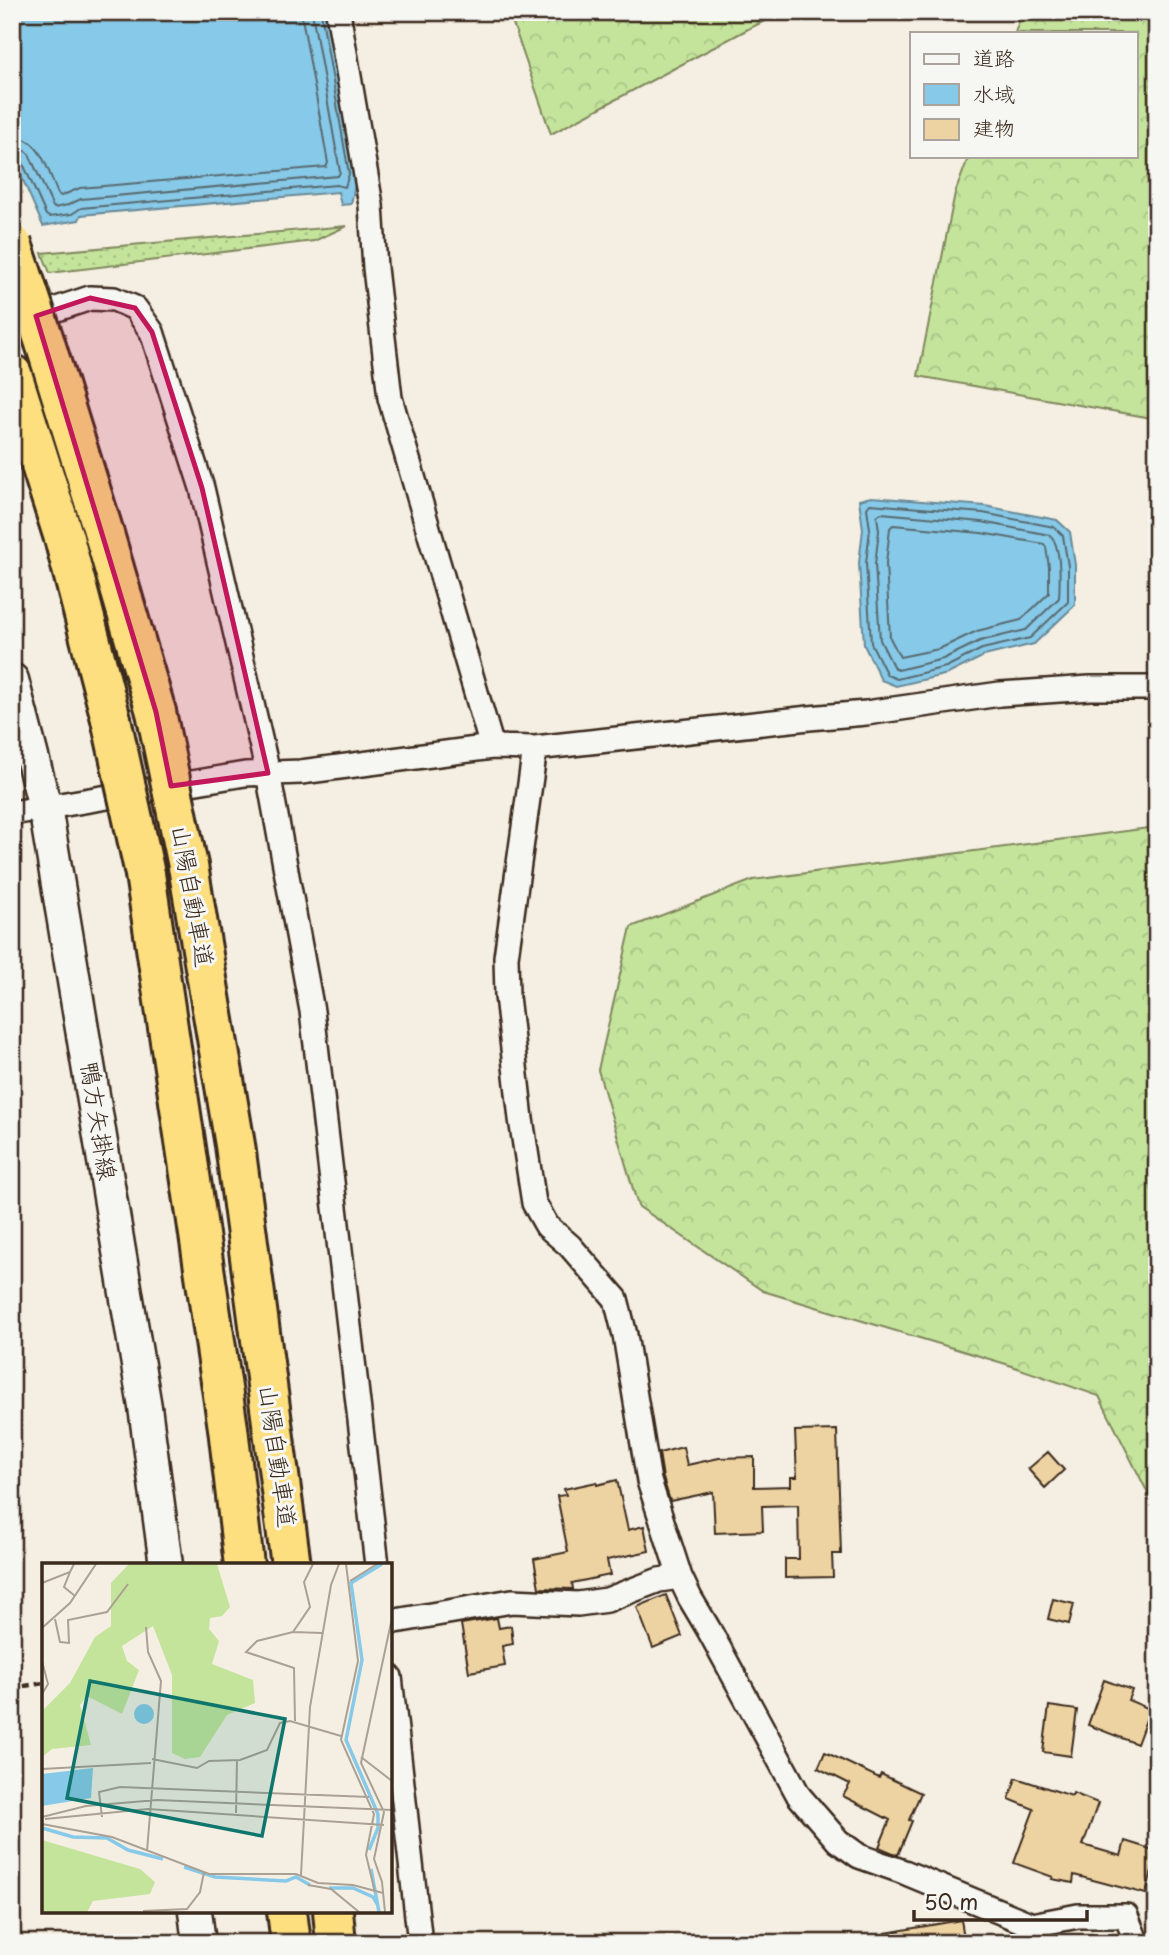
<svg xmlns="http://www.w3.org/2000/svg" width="1169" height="1955" font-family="'Playpen Sans','Klee One',sans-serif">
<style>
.grass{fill:url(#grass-dots);stroke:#80875d;stroke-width:2}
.forest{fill:url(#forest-crowns);stroke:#80875d;stroke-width:2}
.water{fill:#87c9e8;stroke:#698997;stroke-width:2}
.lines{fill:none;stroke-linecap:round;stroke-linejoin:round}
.shore{stroke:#596a6f;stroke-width:2}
.building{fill:#eed3a2;stroke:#3b2a1e;stroke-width:2}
.street-casing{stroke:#3b2a1e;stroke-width:28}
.secondary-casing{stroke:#3b2a1e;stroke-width:37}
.highway-casing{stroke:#3b2a1e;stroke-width:44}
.path{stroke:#3b2a1e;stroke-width:4.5;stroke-dasharray:7 5;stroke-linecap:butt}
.street{stroke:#f6f6f2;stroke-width:23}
.secondary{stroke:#f6f6f2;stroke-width:32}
.highway{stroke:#fddf80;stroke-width:38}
.highway-bridge-casing{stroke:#3b2a1e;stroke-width:44;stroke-linecap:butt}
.highway-bridge{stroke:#fddf80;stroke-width:38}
.marked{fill:#c2185b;fill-opacity:0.2;stroke:#c2185b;stroke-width:5;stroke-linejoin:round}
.labels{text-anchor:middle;stroke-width:6;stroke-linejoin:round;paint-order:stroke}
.street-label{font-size:24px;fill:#3b2a1e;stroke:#f6f6f2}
.inset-river{fill:none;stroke:#87c9e8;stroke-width:3.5}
.inset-road{fill:none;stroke:#aaa094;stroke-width:2}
.view{fill:#0f766e;fill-opacity:0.15;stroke:#0f766e;stroke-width:3.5}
.inset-edge{fill:none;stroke:#3b2a1e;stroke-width:3.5}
</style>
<defs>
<pattern id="grass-dots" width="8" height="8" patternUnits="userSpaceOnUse" patternTransform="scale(1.75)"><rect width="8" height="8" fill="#c4e49c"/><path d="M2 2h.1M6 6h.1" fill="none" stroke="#a9c486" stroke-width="1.8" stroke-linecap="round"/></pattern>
<pattern id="forest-crowns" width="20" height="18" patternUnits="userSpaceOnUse" patternTransform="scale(1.75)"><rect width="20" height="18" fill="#c4e49c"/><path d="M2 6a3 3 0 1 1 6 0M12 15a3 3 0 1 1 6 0" fill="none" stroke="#a9c486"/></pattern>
</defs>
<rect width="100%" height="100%" fill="#f4efe2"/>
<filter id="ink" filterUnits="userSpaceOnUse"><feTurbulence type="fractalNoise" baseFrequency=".0143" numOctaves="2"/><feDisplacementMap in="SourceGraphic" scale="14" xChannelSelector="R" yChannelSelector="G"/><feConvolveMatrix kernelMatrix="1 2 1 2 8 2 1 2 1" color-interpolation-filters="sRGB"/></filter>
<g filter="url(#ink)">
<!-- grass -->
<path class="grass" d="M347 226 314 241 50 273 42 253Z"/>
<!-- forest -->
<path class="forest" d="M509 12H784L750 28 551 134Z
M1022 12H1157V419L918 376 955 193 969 156H1136V33H1015Z
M1157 827V1511L1099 1396 1006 1364 763 1291 638 1206 598 1070 631 927 753 880Z"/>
<!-- water -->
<path class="water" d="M12 12H327L357 175 351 204 341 205 338 192 81 215 79 220 43 226 12 155Z
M871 497 985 506 1057 520 1070 532 1075 565V605L1034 644 984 656 948 674 896 686 881 680 864 645 859 563 863 529 859 500Z"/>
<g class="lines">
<!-- shore -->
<path class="shore" d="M12 136C41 137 48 171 58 194L61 196 80 188 326 167 328 163 301 12
M12 146 21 148 29 154 52 205 54 208 68 205 81 199 338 176 340 172 312 12
M12 155 18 156 21 159 46 215 49 217 72 214 81 208 336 185 345 187 349 174 321 12
M870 504 983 513 1054 527 1063 536 1068 566V602L1030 638 982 649 946 667 897 679 887 675 871 643 866 563 870 529 867 508Z
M881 513 982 522 1050 535C1062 546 1060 582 1059 598L1026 630 980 641 943 659 898 670 894 668 880 640 875 564 879 531 877 516Z
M893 525 981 533 1044 544 1046 547 1049 567V593L1021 620 977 631 939 649 900 657 890 638 886 563 890 528Z"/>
</g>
<!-- building -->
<path class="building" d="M837 1430 841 1554H832L833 1577 785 1578V1559H799L798 1505 762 1506 763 1531 715 1533 713 1492 670 1501 663 1478 659 1453 683 1447 687 1465 719 1458 754 1457V1487L791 1486V1477H797L795 1431Z
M1048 1452 1064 1470 1045 1488 1028 1469Z
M617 1480 628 1530 644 1526 649 1551 607 1560 610 1575 572 1583 573 1589 539 1588 534 1559 568 1552 557 1496 566 1495 564 1489 597 1482V1485Z
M666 1595 682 1636 653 1648 637 1607Z
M1053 1599 1074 1604 1069 1624 1048 1619Z
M497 1618 499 1628 511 1626 513 1644 502 1646 505 1666 469 1672 461 1624Z
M1104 1680 1132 1690 1128 1700 1150 1709 1137 1744 1088 1725Z
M1049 1706 1077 1710 1071 1756 1043 1752Z
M825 1752 879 1778 881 1774 921 1793 909 1820 912 1821 898 1855 879 1847 890 1820 843 1796 850 1784 818 1768Z
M1016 1778 1072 1796 1073 1793 1098 1803 1083 1845 1121 1856 1125 1841 1157 1851 1146 1894 1074 1875 1073 1883 1052 1879 1053 1877 1014 1863 1034 1809 1009 1799Z
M961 1920 965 1943H886L885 1933Z"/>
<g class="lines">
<!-- street casing -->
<g class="street-casing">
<path id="street" d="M338 12 371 205 375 268 390 398 492 747
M12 324 90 298 114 299 135 308 152 332 202 488 268 773 312 1011 377 1565
M535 748 506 957 507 996 521 1119 534 1203 547 1226 570 1246 616 1299 625 1335 649 1481 680 1577 690 1598 709 1630 799 1796 838 1841 859 1856 904 1872 1032 1925 1078 1916H1126L1137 1943
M12 813 245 774 301 772 492 747 535 748 809 718 866 713 1000 694 1090 688H1157
M390 1622 512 1601 578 1604 607 1600 659 1580 680 1577
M390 1677 420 1943"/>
</g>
<!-- secondary casing -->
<g class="secondary-casing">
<path id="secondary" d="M12 680 45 807 145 1407 166 1565
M195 1911 199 1943"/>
</g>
<!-- highway casing -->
<g class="highway-casing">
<path id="highway" d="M45 343 102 527 156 712
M12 374 64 538 111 719
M188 866 235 1145 291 1565
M145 874 228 1428 244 1565
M287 1911 291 1943
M333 1911 336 1943"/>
</g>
<!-- path -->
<path class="path" d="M12 1688 44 1683"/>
<!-- street -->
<use href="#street" class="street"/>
<!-- secondary -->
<use href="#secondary" class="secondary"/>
<!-- highway -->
<use href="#highway" class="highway"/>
<!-- highway-bridge casing -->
<g class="highway-bridge-casing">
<path id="highway-bridge" d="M12 244 45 343
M156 712 188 866
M111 719 145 874"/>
</g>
<!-- highway-bridge -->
<use href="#highway-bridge" class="highway-bridge"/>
</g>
</g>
<!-- marked area -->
<path class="marked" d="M90 298 135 308 152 332 202 488 268 773 171 786 156 712 36 316Z"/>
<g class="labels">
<!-- street labels -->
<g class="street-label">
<text transform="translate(192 896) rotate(80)" y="8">山陽自動車道</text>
<text transform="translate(98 1121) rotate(81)" y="8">鴨方矢掛線</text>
<text transform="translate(277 1456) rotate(82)" y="8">山陽自動車道</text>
</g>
</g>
<!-- overview -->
<g transform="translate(42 1563)">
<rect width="350" height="350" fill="#f4efe2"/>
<path d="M87 1H175L188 44 180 53 168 55 167 66 177 78 170 101 211 117 213 140 185 152 158 194 143 196 130 190V112L111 63 80 83 85 98 97 107 80 151 45 133 38 142 49 182 10 186 0 194V148L28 120 53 74 69 63V20ZM0 277 98 306 113 319 108 331 51 338 45 349H0Z" fill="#c4e49c"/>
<path d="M92 151a10 10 0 1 1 20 0a10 10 0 1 1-20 0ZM51 205 49 235 0 243V211Z" fill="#87c9e8"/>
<path class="inset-river" d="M0 265 31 274 65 275 86 287 121 296M327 287 336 265V251L304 177 320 97 309 20 340 1M142 304 173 314 244 318 254 314 268 322M329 306 337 349M287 325H311L331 334 335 341"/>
<path class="inset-road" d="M304 1 316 98 299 177 332 251 324 292 333 329M28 9 22 24 33 33M308 18 335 1M0 20 28 9 32 1M13 56 18 79 27 80 26 57 65 49 86 21M104 64 106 89 119 118 105 288M0 65 28 40 54 1M251 69 268 44 262 19 271 1M0 98 6 121 0 131M253 158 252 105 204 89 215 78 251 69 281 70M319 194 350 218M110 196 155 205 167 198 198 197 225 187 238 160 248 158 299 173M0 206 109 200M194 250 195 197M0 254 44 243 115 237 350 247M60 254 57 229 78 224 327 234M3 256 106 246 342 262M0 261 70 274 167 311H254L276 320 311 322 341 330M259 312 268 144 289 22 297 1M266 322 289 326 317 349M101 348 145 346 158 329 162 309M343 349 340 319 332 296 342 249 319 200 350 55"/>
<path class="view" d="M48 118 243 156 220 273 25 235Z"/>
<rect width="350" height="350" class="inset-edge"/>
</g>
<!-- margin -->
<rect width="1169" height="1955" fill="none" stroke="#f6f6f2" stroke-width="42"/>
<rect x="21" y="21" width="1127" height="1913" fill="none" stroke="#3b2a1e" stroke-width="2.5" filter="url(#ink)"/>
<!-- legend -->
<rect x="910" y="32" width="228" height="126" fill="#f6f6f2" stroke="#aba49d" stroke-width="2"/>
<rect x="924" y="54" width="35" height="10" fill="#f6f6f2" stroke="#aba49d" stroke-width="2"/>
<text x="973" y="66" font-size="21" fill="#3b2a1e">道路</text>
<rect x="924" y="84" width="35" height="21" fill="#87c9e8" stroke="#aba49d" stroke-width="2"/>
<text x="973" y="102" font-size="21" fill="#3b2a1e">水域</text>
<rect x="924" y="119" width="35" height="21" fill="#eed3a2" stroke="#aba49d" stroke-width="2"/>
<text x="973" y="136" font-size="21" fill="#3b2a1e">建物</text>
<!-- scale -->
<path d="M914 1910v10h173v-10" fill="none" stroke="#3b2a1e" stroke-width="3.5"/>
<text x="924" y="1910" font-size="21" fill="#3b2a1e" stroke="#f6f6f2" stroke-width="5" paint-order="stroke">50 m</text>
</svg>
